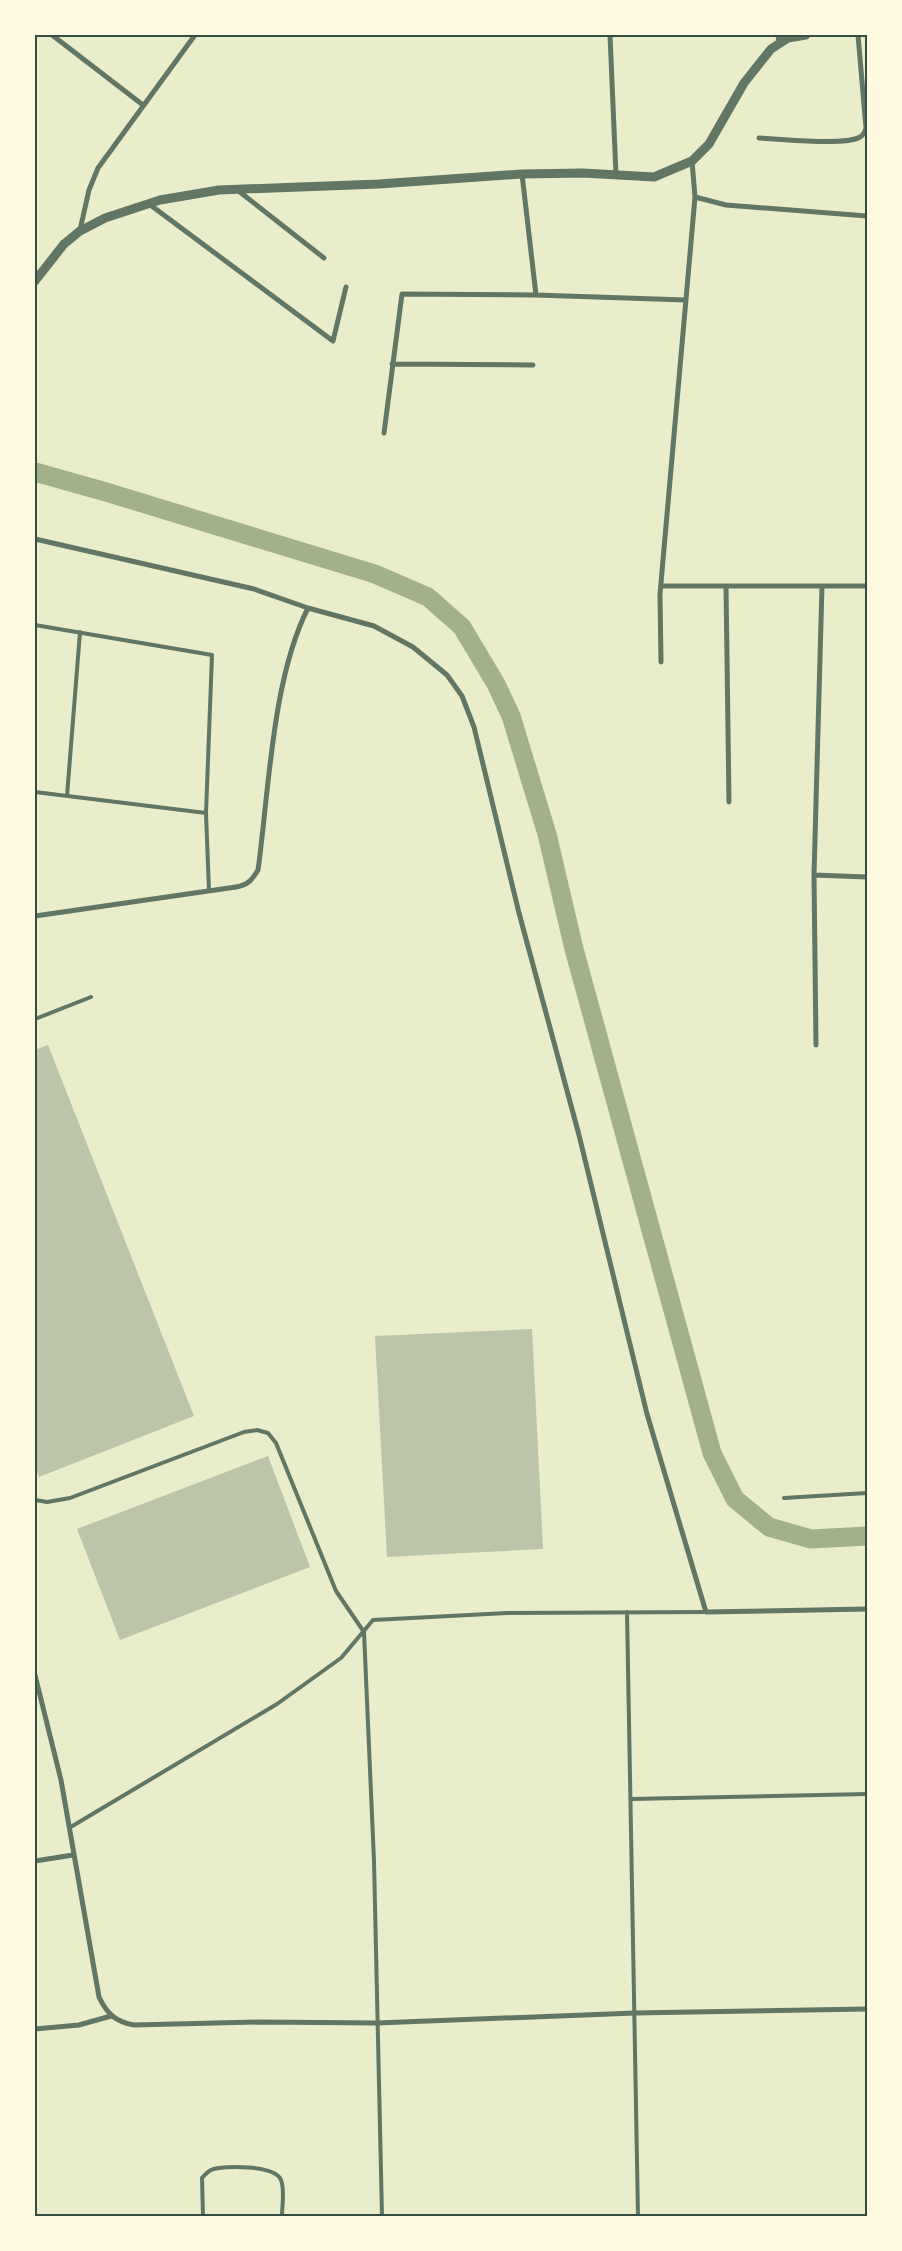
<svg xmlns="http://www.w3.org/2000/svg" width="902" height="2251" font-family="Georgia,serif">
<style>
.lines{fill:none;stroke-linecap:round;stroke-linejoin:round}
.canal{stroke:#a3b18a;stroke-width:19}
.building{fill:#bcc5a7}
.service{stroke:#617663;stroke-width:4}
.minor{stroke:#617663;stroke-width:5}
.tertiary{stroke:#617663;stroke-width:9}
.neatline{fill:none;stroke:#344e41;stroke-width:2}
</style>
<rect width="100%" height="100%" fill="#e9edc9"/>
<g class="lines">
<!-- canal -->
<path class="canal" d="M35 472 106 492 375 574 428 597 462 627 496 684 511 716 547 834 574 949 712 1453 735 1499 769 1527 811 1539 867 1536"/>
</g>
<!-- building -->
<path class="building" d="M48 1045 194 1416 39 1477 35 1467V1050Z
M532 1329 543 1549 387 1557 375 1336Z
M268 1456 310 1567 120 1640 77 1529Z"/>
<g class="lines">
<!-- service -->
<path class="service" d="M35 625 212 655 206 813 209 891
M35 792 206 813
M67 796 80 632
M35 1019 91 997
M784 1498 867 1493
M35 1500 47 1502 70 1498 244 1432 257 1430 268 1433 276 1443 336 1591 364 1632 374 1861 382 2216
M627 1612 638 2216
M631 1799 867 1794
M69 1828 277 1704 341 1658 373 1620 507 1613 706 1612
M203 2216 202 2178C205 2175 207 2172 211 2170 224 2165 275 2165 281 2180 285 2190 282 2206 282 2216"/>
<!-- minor -->
<path class="minor" d="M52 35 143 105
M610 35 616 175
M778 35 779 43
M759 138C779 139 845 146 860 137 864 135 865 132 866 128L858 35
M236 189 324 258
M695 197 726 205 867 216
M149 204 333 341 346 287
M80 230 89 190 98 168 195 35
M536 295 685 300
M392 364 533 365
M384 433 402 294 536 295 522 174
M35 539 254 589 308 608
M661 586H867
M726 586 729 802
M661 662 660 594 695 197 692 161
M814 875 867 877
M35 916 236 887C248 885 252 880 258 870 269 791 272 679 308 608L374 626 413 647 447 675 462 696 474 727 519 913 579 1135 647 1414 706 1612 867 1609
M816 1045 814 875 822 586
M35 1675 61 1780 99 1997C107 2014 116 2022 134 2025L260 2022 377 2023 635 2013 867 2009
M35 1861 73 1855
M35 2029 79 2025 111 2016"/>
<!-- tertiary -->
<path class="tertiary" d="M35 281 64 244 80 231 105 218 160 200 219 190 379 184 522 174 583 173 654 177 692 161 709 144 744 83 771 49 788 38 806 35"/>
</g>
<!-- border -->
<rect width="902" height="2251" fill="none" stroke="#fefae0" stroke-width="72"/>
<rect x="36" y="36" width="830" height="2179" class="neatline"/>
</svg>
